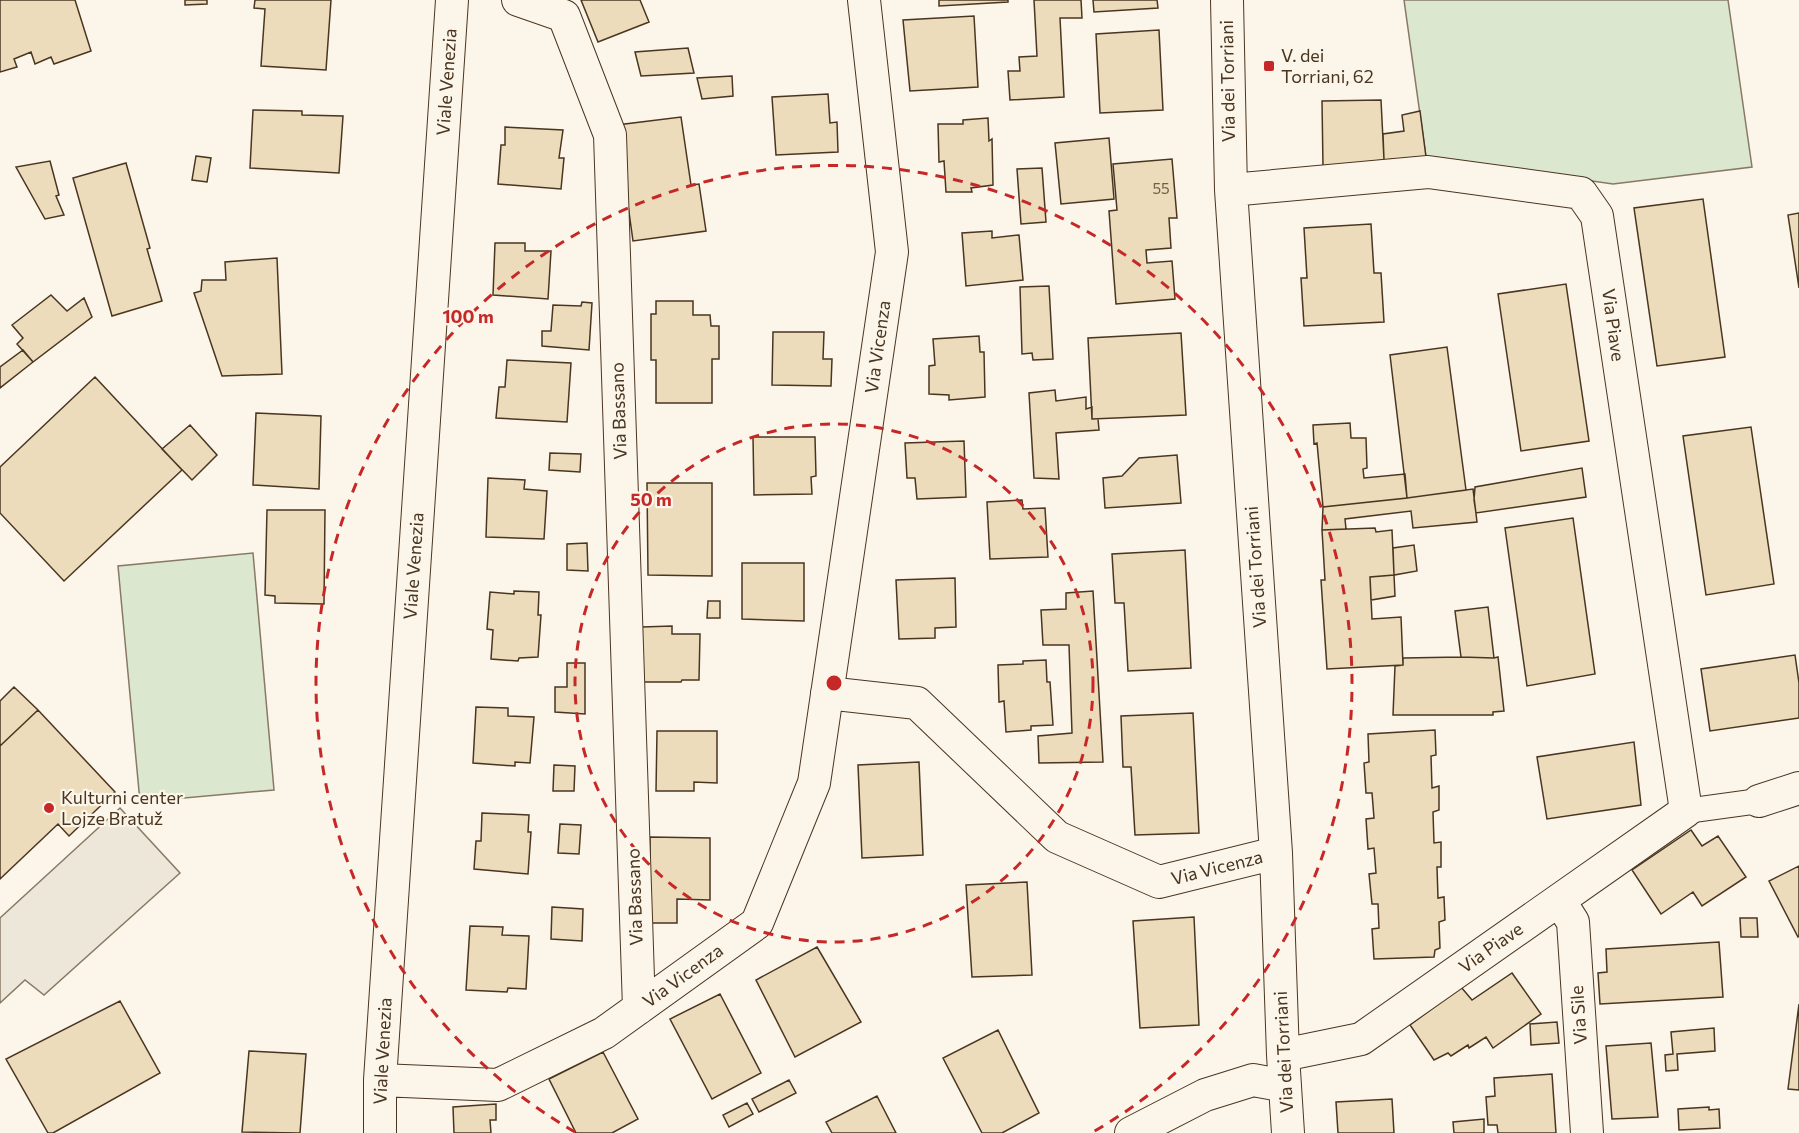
<svg xmlns="http://www.w3.org/2000/svg" width="1799" height="1133" font-family="Commissioner,sans-serif">
<style>
.green{fill:#dce7d0;stroke:#887966;stroke-width:1.5}
.parking{fill:#ede7d9;stroke:#887966;stroke-width:1.5}
.building{fill:#ecdcbc;stroke:#4a3520;stroke-width:1.5}
.lines{fill:none;stroke-linecap:round;stroke-linejoin:round}
.pedestrian-casing{stroke:#4a3520;stroke-width:26}
.minor-casing{stroke:#4a3520;stroke-width:34}
.pedestrian{stroke:#fbf6e9;stroke-width:24}
.minor{stroke:#fbf6e9;stroke-width:32}
.ring{fill:none;stroke:#c62828;stroke-width:3;stroke-dasharray:10 8}
.poi-dot{fill:#c62828;stroke:#fbf6e9;stroke-width:2}
.labels{text-anchor:middle;stroke-width:4.5;stroke-linejoin:round;paint-order:stroke}
.number-label{font-size:15px;fill:#725f47}
.poi-label{font-size:18px;fill:#4a3520;stroke:#fbf6e9;text-anchor:start}
.street-label{font-size:18px;fill:#4a3520;stroke:#fbf6e9}
.centre{fill:#c62828;stroke:#fbf6e9;stroke-width:3}
.ring-label{font-size:18px;text-anchor:middle;font-weight:bold;fill:#c62828;stroke:#fbf6e9;stroke-width:4.5;stroke-linejoin:round;paint-order:stroke}
</style>
<rect width="100%" height="100%" fill="#fbf6e9"/>
<!-- green -->
<path class="green" d="M1404 0H1728L1752 167 1613 184 1426 157Z
M253 553 274 790 140 802 118 566Z"/>
<!-- parking -->
<path class="parking" d="M120 808 180 873 44 995 25 980 0 1003V918Z"/>
<!-- building -->
<path class="building" d="M0 0H75L91 51 54 64 51 57 35 64 31 52 14 59 17 67 0 72Z
M185 0H207V4L185 5Z
M255 0H331L326 70 261 66 265 9 254 8Z
M581 0H640L649 22 598 42Z
M939 0H1008V2L939 6Z
M1034 0H1081L1082 18H1060L1064 97 1010 100 1008 71H1020L1019 57 1037 56Z
M1093 0H1157L1158 8 1094 12Z
M974 16 978 87 910 91 903 20Z
M1159 30 1163 110 1100 113 1096 34Z
M688 48 694 73 641 76 635 52Z
M732 76 733 96 702 99 697 78Z
M828 94 830 123 837 122 838 152 776 155 772 97Z
M1381 100 1384 160 1323 167 1322 101Z
M253 110 302 111V115L343 116 339 173 250 168Z
M1420 111 1426 157 1384 160 1383 134 1404 131 1402 115Z
M681 117 691 185 699 184 706 231 633 241 617 125Z
M988 118 989 141 992 139 993 185 971 188 972 192H946L944 161 939 162 938 124H963V120Z
M505 127 563 130 559 158H564L561 189 498 184 501 145H505Z
M1109 138 1114 199 1061 204 1055 143Z
M196 156 211 158 207 182 192 180Z
M1172 159 1177 218H1169L1171 248 1146 250 1147 263 1172 261 1175 299 1116 304 1109 211 1117 210 1113 164Z
M50 161 59 195 56 196 64 215 45 219 16 167Z
M126 163 150 248 147 249 162 301 112 316 73 178Z
M1042 168 1046 222 1021 224 1017 169Z
M1703 199 1725 357 1657 366 1634 208Z
M1799 213V288L1788 215Z
M1371 224 1374 273H1381L1384 322 1304 326 1301 278H1307L1304 228Z
M992 231V238L1019 235 1023 280 966 286 962 233Z
M495 243H525V251H551L548 299 493 295Z
M277 258 282 374 222 376 194 293 201 291 202 280H226L225 262Z
M1566 284 1589 441 1521 451 1498 294Z
M1049 286 1053 359 1033 360 1032 353 1022 354 1020 287Z
M51 295 67 311 84 298 92 317 33 362 17 344 23 338 12 325Z
M656 301H693V315H710L711 326H719V359H712V403H656V360H651V314H656Z
M582 302 592 303 589 350 542 346V331H551L553 305 581 306Z
M773 332H824L823 359H832L831 386 772 385Z
M1181 333 1186 415 1092 419 1088 338Z
M979 336 980 352H984L985 397 949 400V395L929 394V366L935 365 933 339Z
M1447 347 1466 490 1407 498 1390 355Z
M23 350 33 362 0 388V367Z
M507 360 571 363 567 422 496 418 499 387H505Z
M95 377 182 470 64 581 0 513V467Z
M1055 390 1056 401 1086 397V409L1092 407V419H1098L1099 430 1056 433 1059 479 1034 478 1029 393Z
M256 413 321 416 319 489 253 485Z
M1350 423 1351 438H1366L1367 468 1363 469 1364 478 1405 474 1407 498 1323 507 1317 443 1314 444 1313 425Z
M190 425 217 455 192 480 162 449Z
M1751 427 1774 584 1706 595 1683 436Z
M753 437H815L816 476 811 477 812 494 754 495Z
M964 441 966 497 917 499 915 478H907L905 443Z
M550 453 581 454 580 472 549 470Z
M1177 455 1181 503 1105 508 1103 478 1122 476 1139 458Z
M1582 468 1586 497 1476 513 1474 500 1475 487Z
M488 478 525 480 524 489 547 491 544 539 486 537Z
M647 483H712V576L648 575Z
M1473 489 1477 522 1413 528 1411 511 1345 519 1346 529 1322 530 1323 507 1407 498Z
M1022 500 1023 509 1045 508 1048 557 990 559 987 502Z
M267 510H325L324 604 275 603V596L265 595Z
M1573 518 1595 674 1527 686 1505 528Z
M1375 528 1376 532 1392 530 1394 575 1370 577 1372 619 1401 617 1403 665 1327 669 1321 580H1325L1322 530Z
M587 543 588 571 567 570V544Z
M1414 545 1417 571 1394 575 1393 548Z
M1185 550 1191 668 1128 671 1124 603H1115L1112 554Z
M742 563H804V621L742 619Z
M1394 575 1395 596 1371 600 1370 577Z
M955 578 956 627 935 628V638L899 639 896 580Z
M514 591 539 592 538 615H541L538 657 519 658 518 661 491 659 493 630 487 629 490 592 514 594Z
M1093 591 1103 762 1039 763 1038 736 1072 733 1069 645H1043L1041 610 1066 609V593Z
M708 601H720V618H707Z
M1488 607 1494 658 1461 657 1455 611Z
M672 626V634H700L699 680H682L681 682H642V627Z
M1795 655 1799 683V718L1710 731 1701 669Z
M1461 657 1494 658 1498 657 1504 711 1493 712V715H1393L1395 666 1403 665V658Z
M1046 660 1047 682H1050L1053 725 1031 726V730L1006 732 1004 701 999 702 998 665 1023 664V661Z
M567 663H585V714L555 712V687H567Z
M14 687 38 710 0 746V701Z
M476 707 508 708V716L534 717 530 763 515 762V766L473 763Z
M38 710 115 792 69 836 58 824 0 879V746Z
M1193 713 1199 833 1135 835 1131 767H1123L1121 716Z
M1435 730 1436 755 1431 756 1432 788 1439 786V810L1433 812 1434 843 1441 842V867H1437L1438 898 1444 897 1445 920 1439 922 1440 948 1435 950 1434 957 1374 959 1372 929 1379 928 1378 904H1372L1369 874 1376 873 1374 848 1368 849 1366 819 1374 818 1372 793H1366L1364 763 1369 762 1368 734Z
M657 731H717V783L694 782V791H656Z
M1634 742 1641 805 1547 819 1537 757Z
M919 762 923 855 862 858 858 765Z
M554 765 575 766 574 791H553Z
M482 813 529 815 528 832H531L528 874 474 869 476 841H481Z
M560 824 581 825 579 854 558 853Z
M1691 830 1702 846 1718 836 1746 877 1702 906 1693 892 1661 914 1632 870Z
M650 837 710 838V900L677 899V923H645L650 890Z
M1799 866V936L1798 937 1769 881Z
M1027 882 1032 975 972 977 966 885Z
M552 907 583 909 582 941 551 939Z
M1194 917 1199 1025 1140 1028 1133 921Z
M1740 918H1757L1758 937H1741Z
M470 926 503 927 502 935 529 936 526 989 508 988 507 992 466 990Z
M1719 942 1723 997 1600 1004 1598 973 1607 972 1606 949Z
M817 947 861 1022 795 1057 756 980Z
M1512 973 1541 1014 1493 1048 1486 1037 1469 1048 1468 1045 1451 1056 1448 1053 1434 1060 1410 1025 1461 987 1472 1000Z
M720 994 761 1073 712 1099 670 1019Z
M120 1001 160 1073 53 1133H48L6 1059Z
M1799 1004V1090L1788 1089Z
M1557 1022 1559 1043 1531 1045 1530 1024Z
M1714 1028 1715 1051 1677 1054 1678 1070 1666 1071 1665 1055 1673 1054 1671 1032Z
M998 1030 1039 1113 1002 1133H982L943 1058Z
M1651 1043 1658 1117 1612 1119 1606 1046Z
M249 1051 306 1054 300 1133 242 1132Z
M603 1052 638 1119 612 1133H576L549 1079Z
M1552 1074 1556 1133H1498L1497 1125H1488L1486 1097 1495 1096 1494 1078Z
M789 1080 796 1093 759 1112 752 1099Z
M877 1096 896 1133H832L826 1122Z
M1392 1099 1394 1133H1338L1336 1102Z
M747 1103 753 1114 729 1127 723 1115Z
M496 1104V1120H490L491 1133H454L453 1107Z
M1709 1107V1110L1719 1109 1720 1128 1679 1130 1678 1109Z
M1484 1119V1133H1454L1453 1122Z"/>
<g class="lines">
<!-- pedestrian casing -->
<g class="pedestrian-casing">
<path id="pedestrian" d="M1686 811 1759 801"/>
</g>
<!-- minor casing -->
<g class="minor-casing">
<path id="minor" d="M518 0 564 16 610 135 639 1008
M1227 0 1231 190 1276 853 1283 1055 1288 1133
M1231 190 1428 172 1581 193 1597 216 1686 811 1361 1039 1283 1055
M827 693 917 703 1057 837 1159 882 1276 853
M1759 801 1799 788
M1559 900 1573 922 1587 1133
M380 1080 498 1085 604 1033 757 923 814 783 892 252 864 0
M380 1133V1080L452 0
M1131 1133 1205 1095 1253 1080 1285 1086"/>
</g>
<!-- pedestrian -->
<use href="#pedestrian" class="pedestrian"/>
<!-- minor -->
<use href="#minor" class="minor"/>
</g>
<!-- distance rings -->
<g class="ring">
<circle cx="834" cy="683" r="259"/>
<path d="M575 1132A518 518 0 1 1 1093 1132"/>
</g>
<!-- markers -->
<g class="poi-dot">
<rect x="1263" y="60" width="12" height="12" rx="3"/>
<circle cx="49" cy="808" r="6"/>
</g>
<g class="labels">
<!-- number labels -->
<g class="number-label">
<text x="1161" y="194">55</text>
</g>
<!-- poi labels -->
<g class="poi-label">
<text x="1281" y="62">V. dei<tspan x="1281" dy="21">Torriani, 62</tspan></text>
<text x="61" y="804">Kulturni center<tspan x="61" dy="21">Lojze Bratuž</tspan></text>
</g>
<!-- street labels -->
<g class="street-label">
<text transform="translate(1228 81) rotate(-91)" y="6">Via dei Torriani</text>
<text transform="translate(447 82) rotate(-86)" y="6">Viale Venezia</text>
<text transform="translate(1613 325) rotate(82)" y="6">Via Piave</text>
<text transform="translate(878 347) rotate(-82)" y="6">Via Vicenza</text>
<text transform="translate(619 411) rotate(-92)" y="6">Via Bassano</text>
<text transform="translate(414 566) rotate(-86)" y="6">Viale Venezia</text>
<text transform="translate(1256 567) rotate(-94)" y="6">Via dei Torriani</text>
<text transform="translate(1217 868) rotate(-14)" y="6">Via Vicenza</text>
<text transform="translate(635 897) rotate(-92)" y="6">Via Bassano</text>
<text transform="translate(1491 948) rotate(-35)" y="6">Via Piave</text>
<text transform="translate(683 976) rotate(-36)" y="6">Via Vicenza</text>
<text transform="translate(1579 1015) rotate(-94)" y="6">Via Sile</text>
<text transform="translate(383 1051) rotate(-87)" y="6">Viale Venezia</text>
<text transform="translate(1284 1052) rotate(-93)" y="6">Via dei Torriani</text>
</g>
</g>
<circle cx="834" cy="683" r="9" class="centre"/>
<g class="ring-label">
<text x="468" y="323">100 m</text>
<text x="651" y="506">50 m</text>
</g>
</svg>
